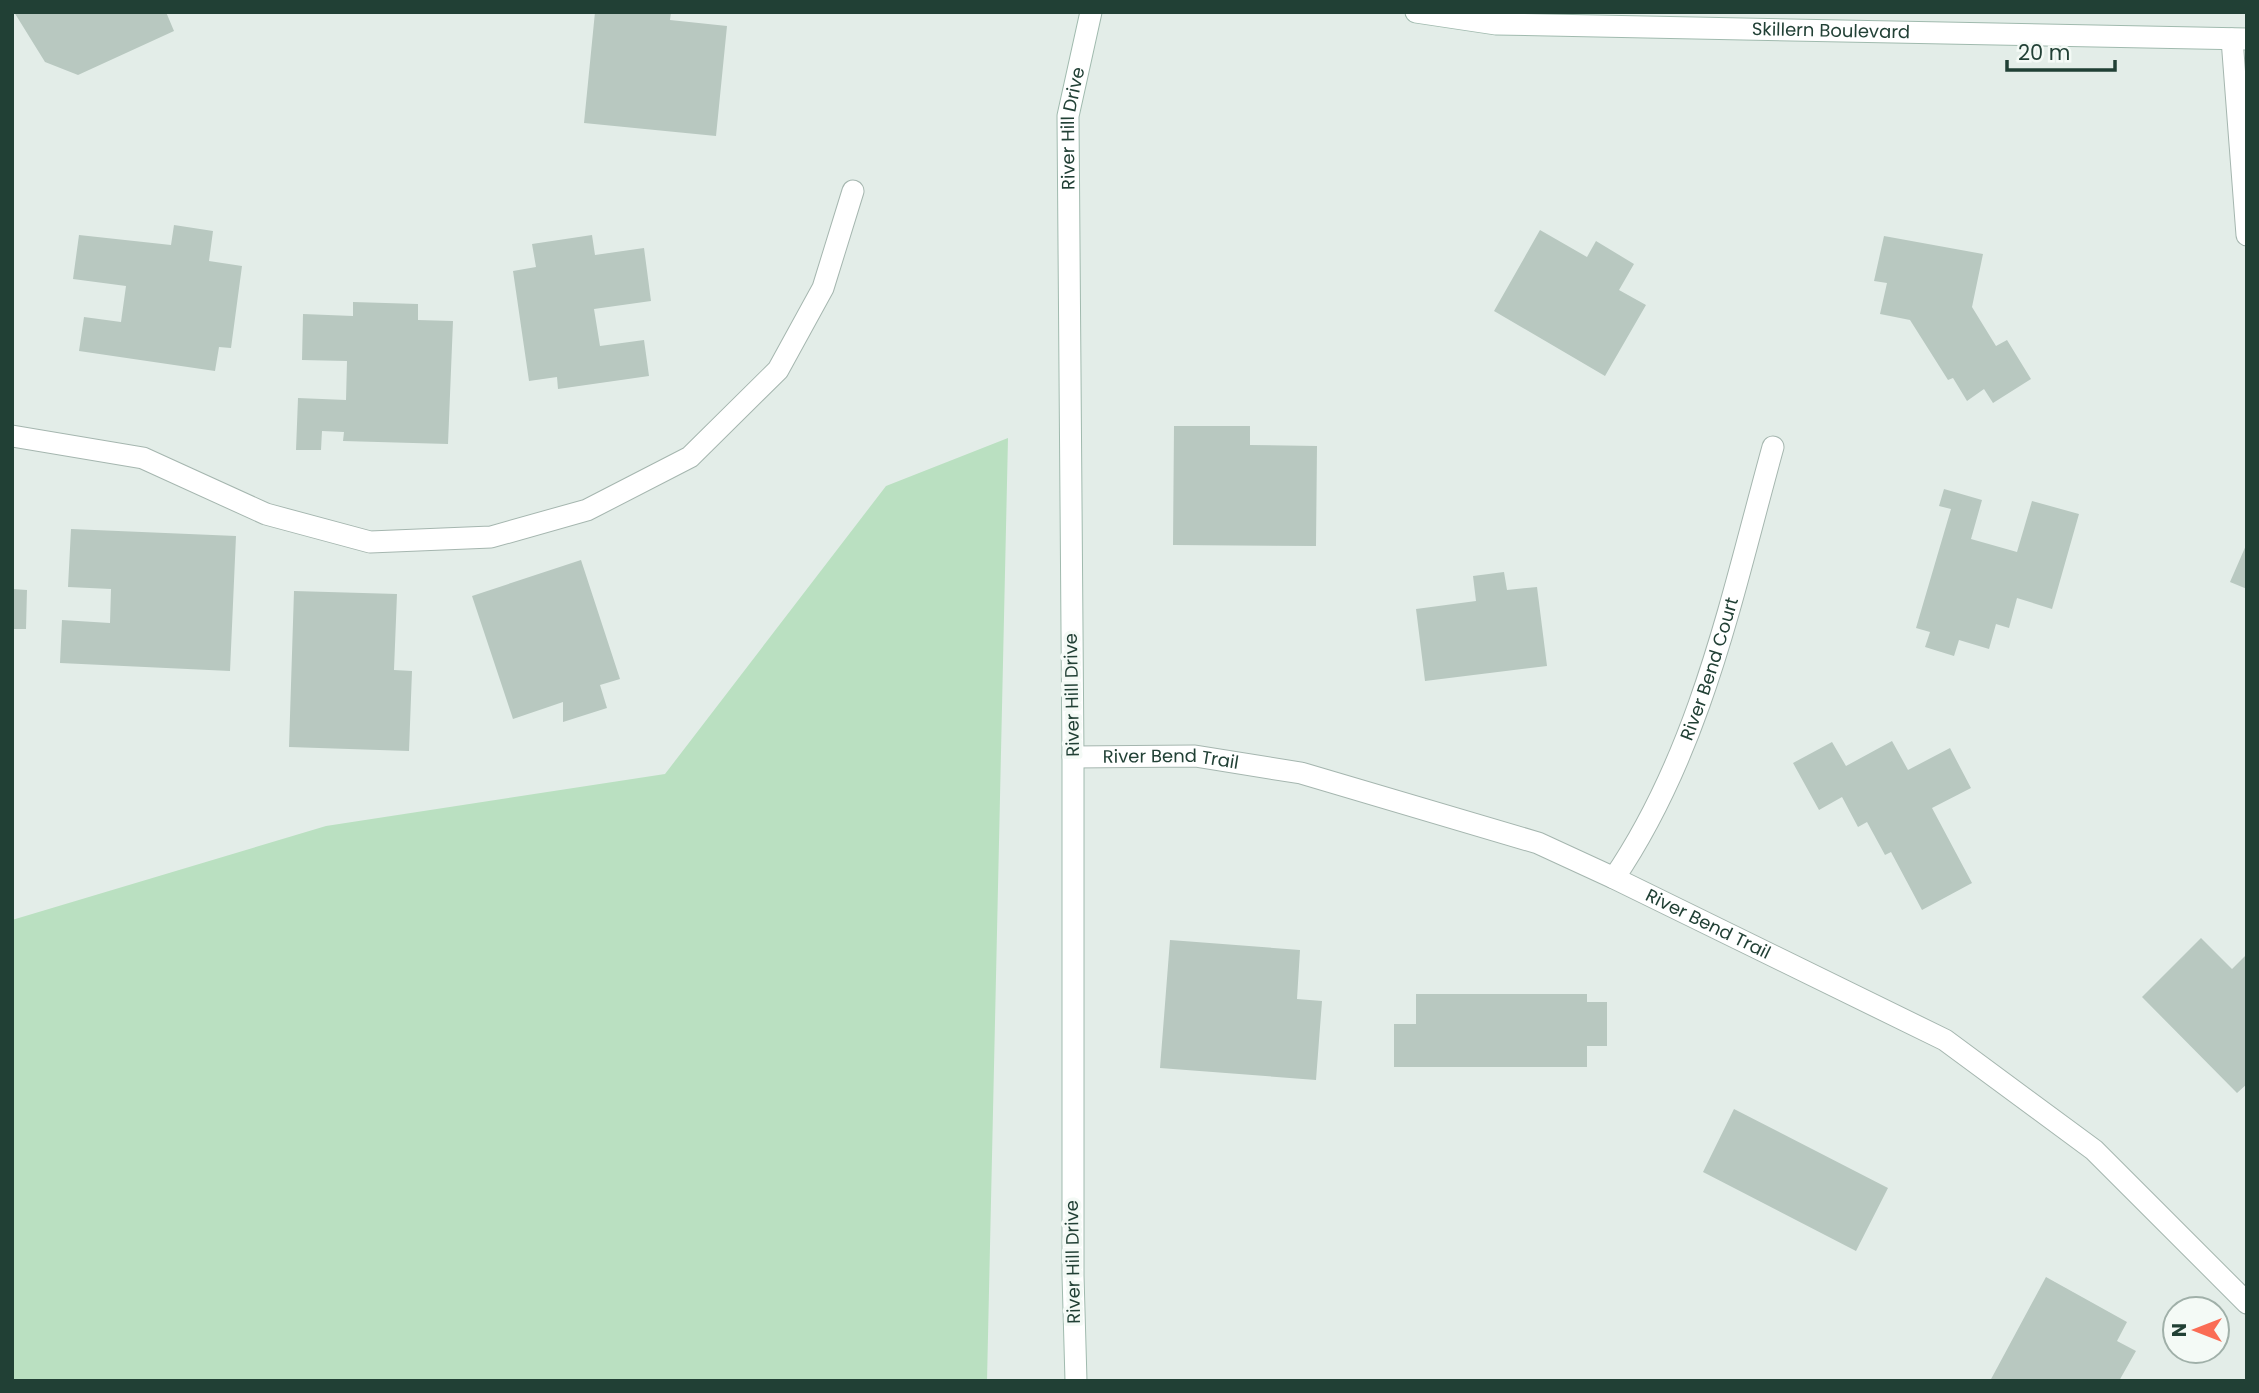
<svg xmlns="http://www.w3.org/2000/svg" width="2259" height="1393" font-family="Poppins,sans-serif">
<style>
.green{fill:#bae0c1}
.building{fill:#b8c8c0}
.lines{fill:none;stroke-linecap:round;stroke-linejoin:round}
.street-casing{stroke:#a5b6af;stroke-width:23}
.secondary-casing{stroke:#a0baae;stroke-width:23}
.street{stroke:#fff;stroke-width:21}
.secondary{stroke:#fff;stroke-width:21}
.labels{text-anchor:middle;stroke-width:7;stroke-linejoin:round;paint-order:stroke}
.street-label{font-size:18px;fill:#214035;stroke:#f4faf6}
</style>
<rect width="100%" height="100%" fill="#e3ede8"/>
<!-- green -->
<path class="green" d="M1008 438 987 1381H12V920L326 826 665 774 886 486Z"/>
<!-- building -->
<path class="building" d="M14 12H166L174 31 78 75 45 62Z
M595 12H671L670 20 727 26 716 136 584 123Z
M174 225 213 231 209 261 242 266 231 348 219 347 215 371 79 351 84 317 121 322 126 286 73 279 79 235 171 245Z
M1540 230 1587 257 1596 241 1634 264 1619 290 1646 305 1605 376 1494 311Z
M592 235 595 255 644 248 651 301 594 309 600 346 644 340 649 376 558 389 557 377 529 381 513 271 536 267 532 244Z
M1884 236 1983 254 1972 307 1996 346 2007 340 2031 379 1993 403 1984 389 1967 401 1953 378 1948 380 1910 320 1880 314 1887 283 1874 281Z
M353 302 418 304V320L453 321 448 444 343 441 344 432 322 431 321 450H296L298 398 346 400 347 361 302 360 303 314 353 316Z
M1174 426H1250V445L1317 446 1316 546 1173 545Z
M1944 489 1982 500 1971 539 2017 552 2032 501 2079 514 2052 609 2017 598 2009 628 1996 624 1989 649 1959 640 1954 656 1925 647 1930 632 1916 628 1951 509 1939 506Z
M71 529 236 536 230 671 60 663 62 620 110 623 111 589 68 587Z
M2247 543V589L2230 582Z
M581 560 620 679 600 685 607 708 563 722V702L513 719 472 596Z
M1504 572 1507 590 1537 587 1547 666 1425 681 1416 609 1476 601 1473 576Z
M12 589 27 590 26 629H12Z
M294 591 397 594 394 670 412 671 409 751 289 747Z
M1892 741 1908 770 1950 748 1971 788 1932 808 1972 883 1922 910 1891 852 1885 855 1867 822 1858 827 1842 797 1819 810 1793 763 1832 742 1846 766Z
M2201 938 2232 969 2247 954V1084L2237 1093 2142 997Z
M1170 940 1300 950 1297 999 1322 1001 1316 1080 1160 1068Z
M1416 994H1587V1002H1607V1046H1587V1067H1394V1024H1416Z
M1734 1109 1888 1188 1856 1251 1703 1172Z
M2046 1277 2127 1322 2117 1341 2136 1351 2119 1381H1990Z"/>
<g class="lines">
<!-- street casing -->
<g class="street-casing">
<g id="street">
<path d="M2232 39 2247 235"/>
<path d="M12 436 143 458 266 514 370 542 491 537 587 510 690 457 778 370 823 288 853 191"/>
<path id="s1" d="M1073 757 1195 756 1301 773 1538 843 1614 878 1945 1040 2094 1150 2247 1303"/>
<path id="s2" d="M1614 878C1701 750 1732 595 1773 447"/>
</g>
</g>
<!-- secondary casing -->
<g class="secondary-casing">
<g id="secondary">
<path id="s3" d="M1416 12 1496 24 2247 39"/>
<path id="s4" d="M1076 1381 1073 1275V757L1068 116 1091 12"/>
</g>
</g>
<!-- street -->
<use href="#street" class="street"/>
<!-- secondary -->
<use href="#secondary" class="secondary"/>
</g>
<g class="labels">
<!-- street labels -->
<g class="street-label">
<text dy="6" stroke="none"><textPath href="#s3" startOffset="416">Skillern Boulevard</textPath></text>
<text dy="6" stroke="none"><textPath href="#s4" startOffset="1253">River Hill Drive</textPath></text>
<text dy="6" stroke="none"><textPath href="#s2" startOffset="231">River Bend Court</textPath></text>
<text transform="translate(1072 695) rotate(-91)" y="6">River Hill Drive</text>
<text dy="6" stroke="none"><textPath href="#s1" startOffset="98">River Bend Trail</textPath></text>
<text dy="6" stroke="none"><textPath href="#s1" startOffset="665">River Bend Trail</textPath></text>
<text transform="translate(1073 1262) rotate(-91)" y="6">River Hill Drive</text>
</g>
</g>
<!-- border -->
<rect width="2259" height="1393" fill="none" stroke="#214035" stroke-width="28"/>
<!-- north arrow -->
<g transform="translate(2196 1330) rotate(270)"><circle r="33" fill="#f4faf6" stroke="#a0b0a9" stroke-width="2"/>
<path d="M0-5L12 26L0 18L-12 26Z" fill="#fa6c55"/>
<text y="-10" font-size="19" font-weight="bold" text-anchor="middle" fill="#214035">N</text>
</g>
<!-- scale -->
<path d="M2007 60v10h108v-10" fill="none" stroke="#214035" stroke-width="3.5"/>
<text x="2018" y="60" font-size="21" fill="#214035" stroke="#f4faf6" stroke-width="5" paint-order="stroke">20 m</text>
</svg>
